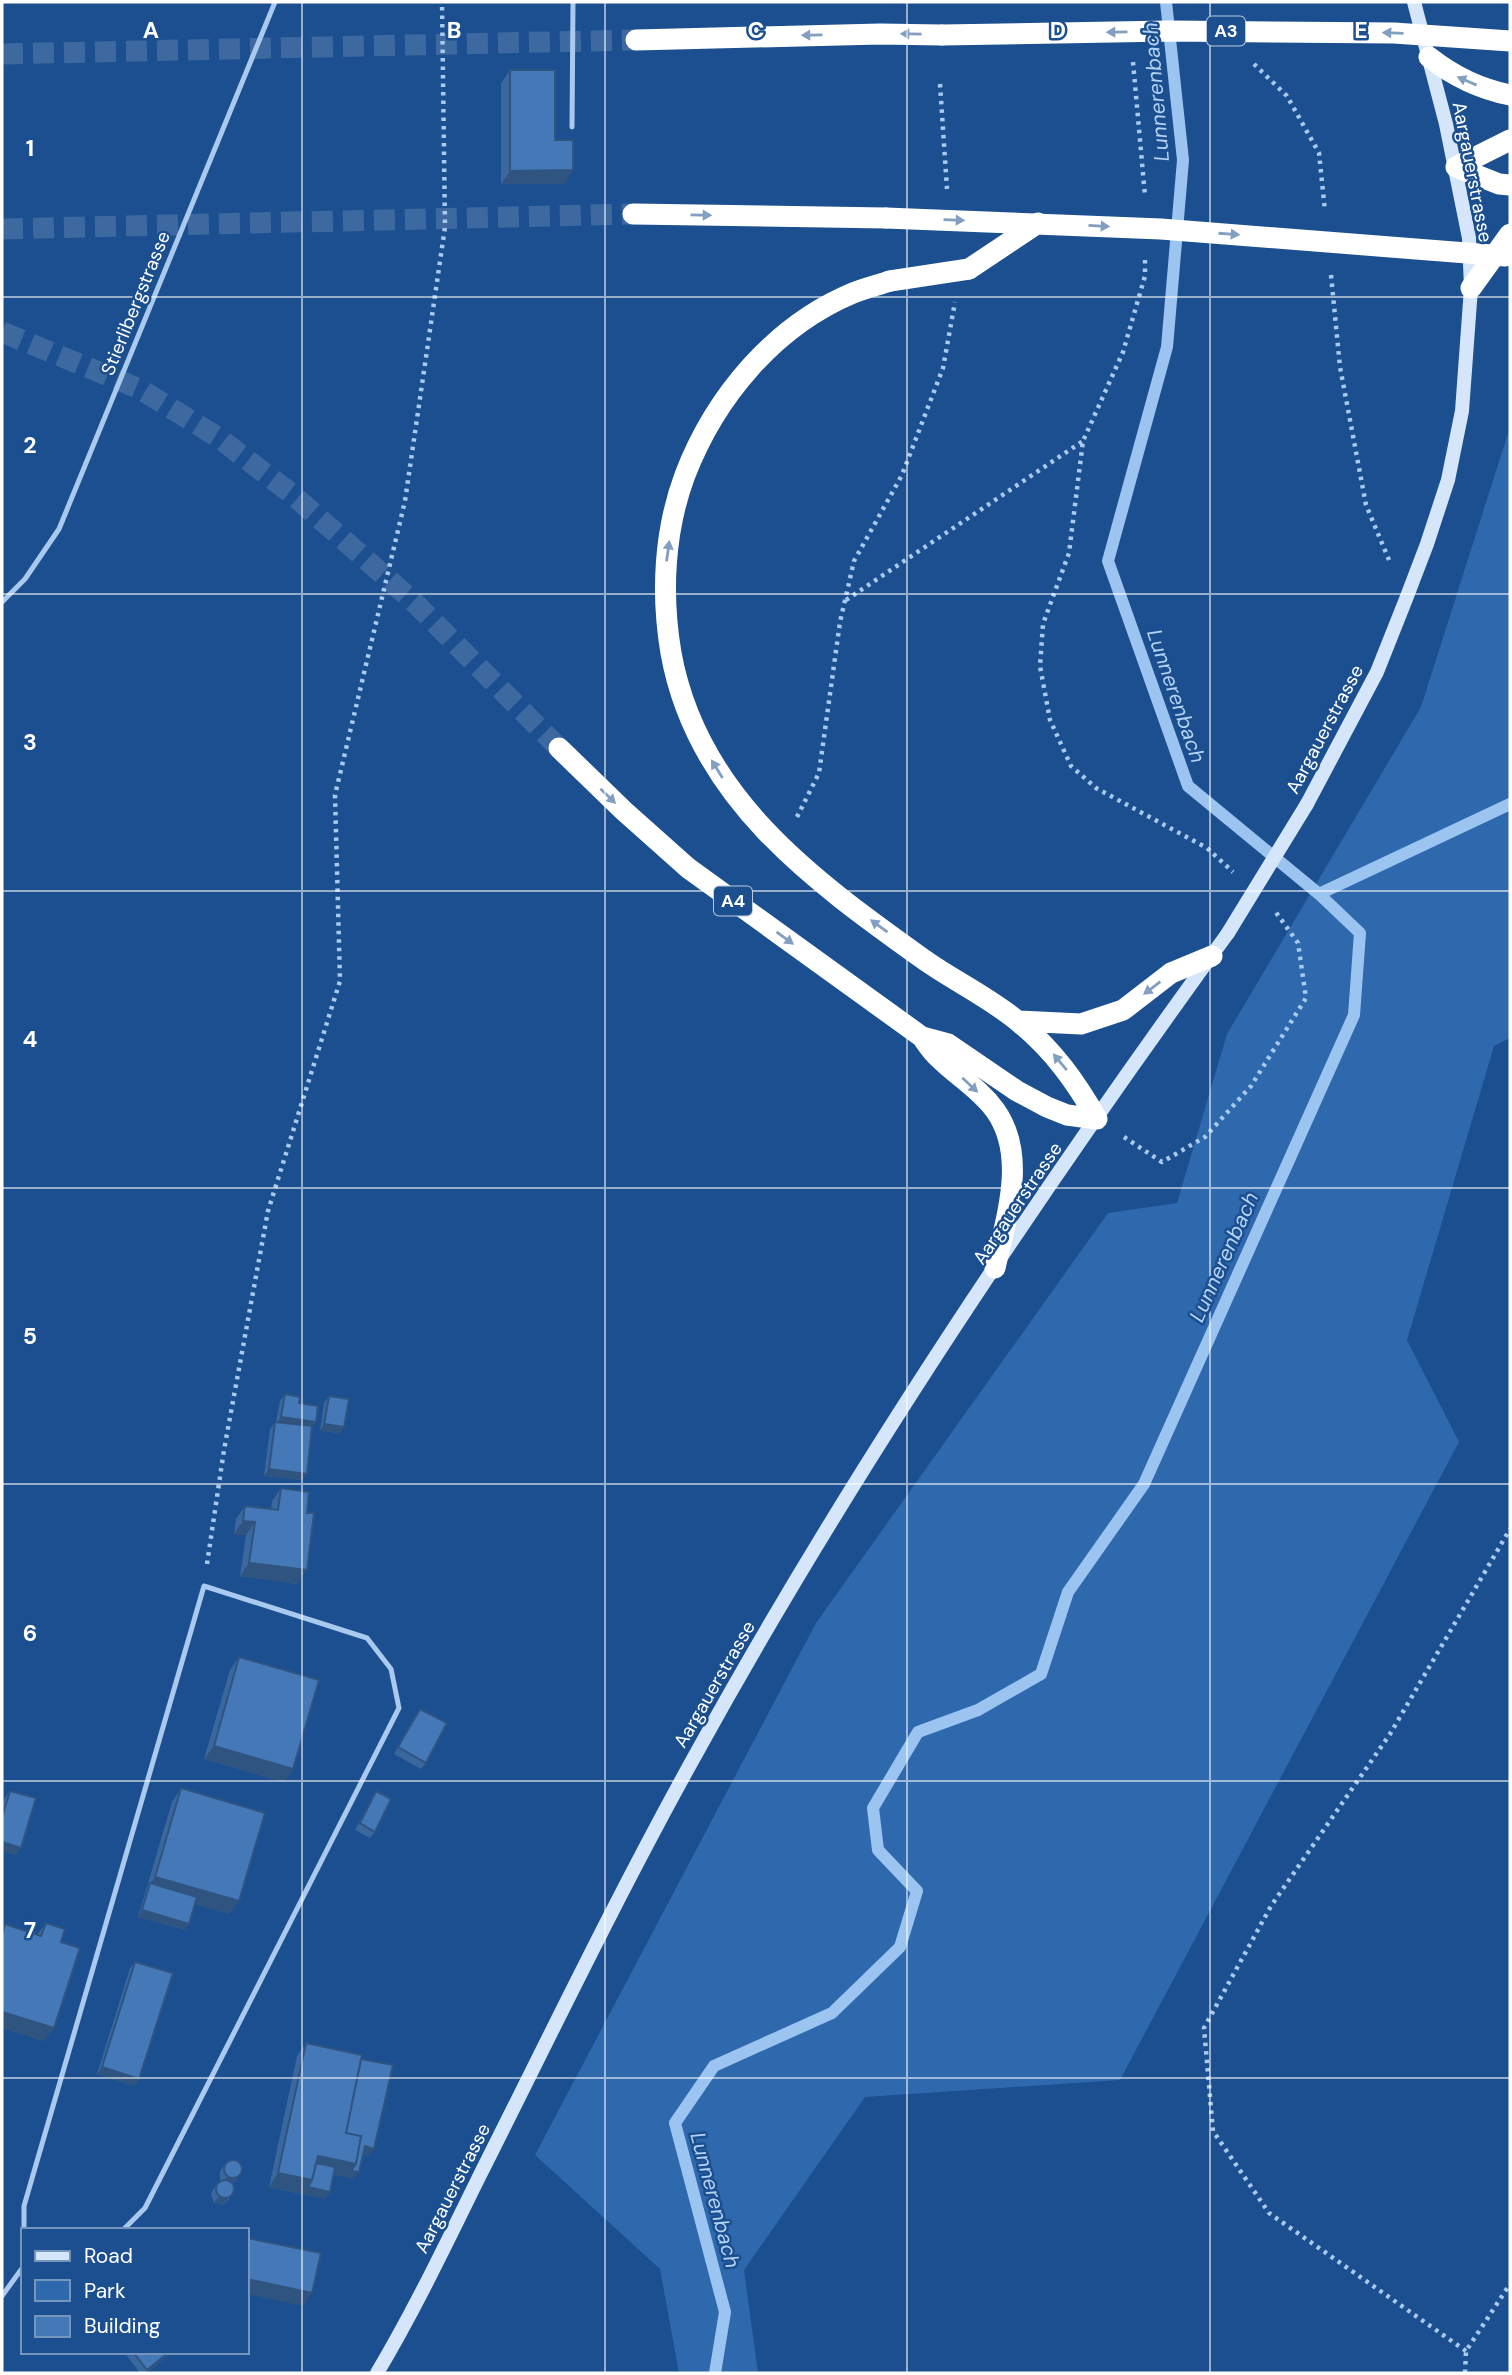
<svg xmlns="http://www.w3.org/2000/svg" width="1512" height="2375" font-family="'DM Sans',sans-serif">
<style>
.green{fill:#2e69ad}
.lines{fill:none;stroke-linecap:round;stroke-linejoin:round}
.stream{stroke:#9cc4f0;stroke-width:12}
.highway-tunnel{stroke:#3d69a0;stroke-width:21;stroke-dasharray:21 10;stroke-linecap:butt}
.path{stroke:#a9c9ee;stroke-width:4.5;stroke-dasharray:3.5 5;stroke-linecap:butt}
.lane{stroke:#a9c9ee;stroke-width:5}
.secondary{stroke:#d6e6fa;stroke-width:14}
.highway{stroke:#fff;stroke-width:21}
.secondary-bridge{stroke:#d6e6fa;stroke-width:14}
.highway-bridge{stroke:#fff;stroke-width:21}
.wall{fill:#3a679d}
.shaded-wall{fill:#305480}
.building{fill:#4478b7;stroke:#305480;stroke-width:2}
.oneway{fill:#829ec1}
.grid{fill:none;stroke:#fff;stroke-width:2;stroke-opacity:0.55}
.labels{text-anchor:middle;stroke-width:5;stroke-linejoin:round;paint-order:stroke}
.shield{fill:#1b4f8f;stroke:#bbcadd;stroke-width:2}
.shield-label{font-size:18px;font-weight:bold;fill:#fff}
.street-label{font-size:19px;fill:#fff;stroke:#1b4f8f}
.water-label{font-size:21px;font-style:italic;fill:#b5d3f5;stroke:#1b4f8f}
.grid-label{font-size:23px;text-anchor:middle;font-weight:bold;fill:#fff;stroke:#1b4f8f;stroke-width:5;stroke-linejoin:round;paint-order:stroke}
</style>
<rect width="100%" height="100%" fill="#1b4f8f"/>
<!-- green -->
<path class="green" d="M1510 427V1038L1494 1046 1407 1340 1459 1442 1120 2080 865 2097 744 2270 758 2373H679L660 2269 535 2155 816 1623 1108 1213 1177 1203 1227 1034 1421 707Z"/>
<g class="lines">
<!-- stream -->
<path class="stream" d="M1319 894 1510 804
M715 2373 725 2312 675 2123 714 2066 832 2013 900 1947 917 1891 878 1850 873 1808 918 1732 978 1710 1041 1674 1068 1592 1144 1484 1354 1015 1360 933 1319 894 1188 786 1108 561 1167 347 1183 160 1166 2"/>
<!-- highway-tunnel -->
<path class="highway-tunnel" d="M2 54 636 40
M2 229 633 214
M2 332 140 389 219 438 293 495 415 603 559 748"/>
<!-- path -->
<path class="path" d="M1133 62 1145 196
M1254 64 1287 96 1319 153 1325 211
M940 84 947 189
M1145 260V276L1123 352 1083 441 1069 553 1043 624 1040 666 1050 720 1071 766 1096 788 1207 848 1233 872
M1331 275 1340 367 1366 505 1389 560
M846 600 1083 441
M797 817 819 773 840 622 854 561 902 475 943 368 955 302
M1124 1137 1162 1162 1205 1137 1251 1086 1306 998 1298 943 1275 911
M207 1564 224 1450 268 1211 340 981 335 795 405 501 445 227 442 2
M1466 2351 1269 2213 1213 2131 1204 2028 1271 1906 1390 1734 1510 1529
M1465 2373 1466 2351 1510 2284"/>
<!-- lane -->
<path class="lane" d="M572 127 573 2
M2 602 25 579 59 529 275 2
M24 2230V2206L204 1586 367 1638 391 1669 399 1708 145 2208 123 2230
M2 2296 23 2267"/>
<!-- secondary -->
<path class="secondary" d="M1307 804 1377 672 1406 599 1427 544 1448 480 1462 411 1471 288 1469 238 1446 124 1414 2
M377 2373C414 2311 446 2244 478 2179 550 2036 619 1892 697 1752 853 1469 1038 1194 1228 933"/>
<!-- highway -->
<path class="highway" d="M636 40 880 34 942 35
M1429 57C1453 76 1480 89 1510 95
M1456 167 1510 140
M1456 167 1499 184 1510 185
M633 214 886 218
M969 269 1038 223
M890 281C878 285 865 288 853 293 774 326 715 397 685 475 664 531 661 594 671 653 697 798 814 881 926 961 956 982 992 999 1020 1023 1053 1050 1076 1082 1097 1119
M1471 288 1510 234
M559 748 624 811 688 868 922 1037C927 1044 932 1052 939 1058 957 1076 980 1089 995 1110 1028 1156 1006 1218 995 1268
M1019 1021 1081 1024 1123 1010 1171 973 1212 956
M922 1037 948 1044 1017 1091 1047 1107 1067 1115 1097 1119"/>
<!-- secondary-bridge -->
<path class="secondary-bridge" d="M1228 933 1307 804"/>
<!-- highway-bridge -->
<path class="highway-bridge" d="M942 35 1169 31 1394 33 1510 41
M886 218 1161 229 1505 256
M890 281 969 269"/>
</g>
<!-- wall -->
<path class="wall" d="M510 70 555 140 573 170 564 184H501V83Z
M285 1394 299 1403 312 1427 307 1474 302 1480 264 1476 270 1429 275 1422H276L280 1401Z
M329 1396 340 1434 320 1430 324 1403Z
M281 1488 297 1584 240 1576 246 1535 234 1534 236 1519 245 1506 271 1509 272 1501Z
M239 1657 293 1769 284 1782 204 1759 230 1670Z
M420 1709 426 1763 421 1769 394 1754Z
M181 1788 229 1914 195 1904 185 1930 138 1917 172 1802Z
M10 1791 21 1848 16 1855 2 1851V1808L5 1797Z
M376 1791 375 1832 370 1838 355 1830Z
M46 1923 61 1942 44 2041 2 2028V1930L5 1924 37 1935Z
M135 1962 139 2079 134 2086 97 2074 130 1968Z
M306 2043 361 2059 369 2156 363 2154 354 2179 334 2174 325 2199 269 2187 297 2056Z
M225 2164 237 2179 232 2184 230 2198 223 2205 214 2203 211 2195 212 2191 217 2184 221 2181 220 2180V2171Z
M124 2352H172L147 2373H140Z"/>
<!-- shaded-wall -->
<path class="shaded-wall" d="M573 170 564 184H501L510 171Z
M281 1417 316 1422 311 1429 276 1424Z
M324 1424 344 1427 340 1434 320 1430Z
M269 1469 307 1474 302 1480 264 1476Z
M243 1521 255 1522 246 1535 234 1534Z
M249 1563 307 1570 297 1584 240 1576Z
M214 1746 293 1769 284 1782 204 1759Z
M2 1842 21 1848 16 1855 2 1851Z
M155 1877 239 1901 229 1914 148 1891 150 1883 146 1890Z
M142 1910 189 1924 185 1930 138 1917Z
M2 2012 54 2028 44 2041 2 2028Z
M102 2067 139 2079 134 2086 97 2074Z
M365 2146 374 2149 369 2156 360 2153Z
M318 2156 356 2164 359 2172 354 2179 312 2170Z
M242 2172 231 2185 222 2184 227 2177Z
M278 2173 312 2180 303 2194 269 2187Z
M308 2187 330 2192 325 2199 303 2194Z
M234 2191 223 2205 214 2203 219 2197Z
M247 2279 312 2293 303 2306 247 2294Z
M169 2352H172L147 2373H145L147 2370Z"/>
<!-- building -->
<path class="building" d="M510 70H555V140H573V170L510 171Z
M285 1394 300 1397 299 1403 318 1406 316 1422 281 1417Z
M329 1396 349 1399 344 1427 324 1424Z
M275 1422 312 1426 307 1474 269 1469Z
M281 1488 309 1492 307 1513H314L307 1570 249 1563 255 1522 243 1521 245 1506 278 1510Z
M239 1657 319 1680 293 1769 214 1746Z
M420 1709 447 1723 426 1763 398 1747Z
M181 1788 265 1813 239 1901 155 1877Z
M10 1791 36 1798 21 1848 2 1842V1817Z
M376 1791 391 1799 375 1832 360 1823Z
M150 1883 197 1897 189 1924 142 1910Z
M46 1923 65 1929 61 1942 80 1948 54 2028 2 2012V1935L5 1924 41 1936Z
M135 1962 173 1973 139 2079 102 2067Z
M306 2043 362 2055 346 2133 361 2136 356 2164 318 2156 312 2180 278 2173Z
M361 2059 393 2065 374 2149 365 2146 359 2172 351 2171 356 2164 361 2136 346 2133Z
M224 2169a9 9 0 1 1 18 0a9 9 0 1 1-18 0Z
M316 2163 335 2167 330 2192 308 2187 312 2180Z
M216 2189a9 9 0 1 1 18 0a9 9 0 1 1-18 0Z
M247 2238 321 2253 312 2293 247 2279Z
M133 2352H169L147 2370Z"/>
<!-- one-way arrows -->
<defs><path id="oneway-solid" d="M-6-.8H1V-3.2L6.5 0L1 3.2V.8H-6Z" transform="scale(1.75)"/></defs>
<g class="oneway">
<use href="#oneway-solid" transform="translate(1117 32) rotate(179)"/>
<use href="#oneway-solid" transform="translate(1393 33) rotate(-178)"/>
<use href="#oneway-solid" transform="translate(911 34) rotate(-179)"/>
<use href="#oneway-solid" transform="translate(812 35) rotate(179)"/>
<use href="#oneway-solid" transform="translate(1467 81) rotate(-157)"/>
<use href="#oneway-solid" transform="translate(701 215) rotate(1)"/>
<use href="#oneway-solid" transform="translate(954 220) rotate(2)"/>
<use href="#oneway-solid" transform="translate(1099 226) rotate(3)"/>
<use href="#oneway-solid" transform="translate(1229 234) rotate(4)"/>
<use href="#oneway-solid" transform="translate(668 551) rotate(-82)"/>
<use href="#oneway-solid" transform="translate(717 769) rotate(-122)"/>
<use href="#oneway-solid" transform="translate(608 796) rotate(44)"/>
<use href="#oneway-solid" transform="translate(879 926) rotate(-144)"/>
<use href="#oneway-solid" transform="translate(785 938) rotate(36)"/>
<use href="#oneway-solid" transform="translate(1152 988) rotate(143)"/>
<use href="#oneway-solid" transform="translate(1060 1062) rotate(-130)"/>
<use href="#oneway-solid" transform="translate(970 1085) rotate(43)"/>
</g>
<!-- grid -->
<path class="grid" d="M302 2V2373M605 2V2373M907 2V2373M1210 2V2373M2 297H1510M2 594H1510M2 891H1510M2 1188H1510M2 1484H1510M2 1781H1510M2 2078H1510"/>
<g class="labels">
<!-- shield labels -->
<g class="shield">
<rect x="1207" y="16.5" width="38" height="29" rx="5"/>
<rect x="714" y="886.5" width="38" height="29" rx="5"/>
</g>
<g class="shield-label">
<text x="1226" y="37">A3</text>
<text x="733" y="907">A4</text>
</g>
<!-- street labels -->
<g class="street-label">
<text transform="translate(1473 172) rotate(79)" y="7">Aargauerstrasse</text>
<text transform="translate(135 303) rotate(-68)" y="7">Stierlibergstrasse</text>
<text transform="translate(1324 729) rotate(-62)" y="7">Aargauerstrasse</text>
<text transform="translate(1017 1203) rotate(-56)" y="7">Aargauerstrasse</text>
<text transform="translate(714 1684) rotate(-60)" y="7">Aargauerstrasse</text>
<text transform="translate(452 2188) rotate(-63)" y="7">Aargauerstrasse</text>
</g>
<!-- water labels -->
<g class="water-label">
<text transform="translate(1156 92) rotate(-95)" y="7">Lunnerenbach</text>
<text transform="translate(1176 696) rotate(71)" y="7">Lunnerenbach</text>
<text transform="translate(1224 1257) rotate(-66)" y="7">Lunnerenbach</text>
<text transform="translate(715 2200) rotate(75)" y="7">Lunnerenbach</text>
</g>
</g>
<g class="grid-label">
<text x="151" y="38">A</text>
<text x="454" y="38">B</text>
<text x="756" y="38">C</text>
<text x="1058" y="38">D</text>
<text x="1361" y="38">E</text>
<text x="30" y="156">1</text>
<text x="30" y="453">2</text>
<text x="30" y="750">3</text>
<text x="30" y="1047">4</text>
<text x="30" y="1344">5</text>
<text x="30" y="1641">6</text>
<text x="30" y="1938">7</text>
</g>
<!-- border -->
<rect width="1512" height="2375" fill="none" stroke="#ffffff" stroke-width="7"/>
<!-- legend -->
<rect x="21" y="2228" width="228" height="126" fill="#1b4f8f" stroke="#7695bc" stroke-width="2"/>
<rect x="35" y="2251" width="35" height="10" fill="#d6e6fa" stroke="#7695bc" stroke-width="2"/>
<text x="84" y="2263" font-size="21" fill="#ffffff">Road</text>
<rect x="35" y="2280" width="35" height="21" fill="#2e69ad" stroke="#7695bc" stroke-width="2"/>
<text x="84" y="2298" font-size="21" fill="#ffffff">Park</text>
<rect x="35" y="2316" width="35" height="21" fill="#4478b7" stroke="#7695bc" stroke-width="2"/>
<text x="84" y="2333" font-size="21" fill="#ffffff">Building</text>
</svg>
